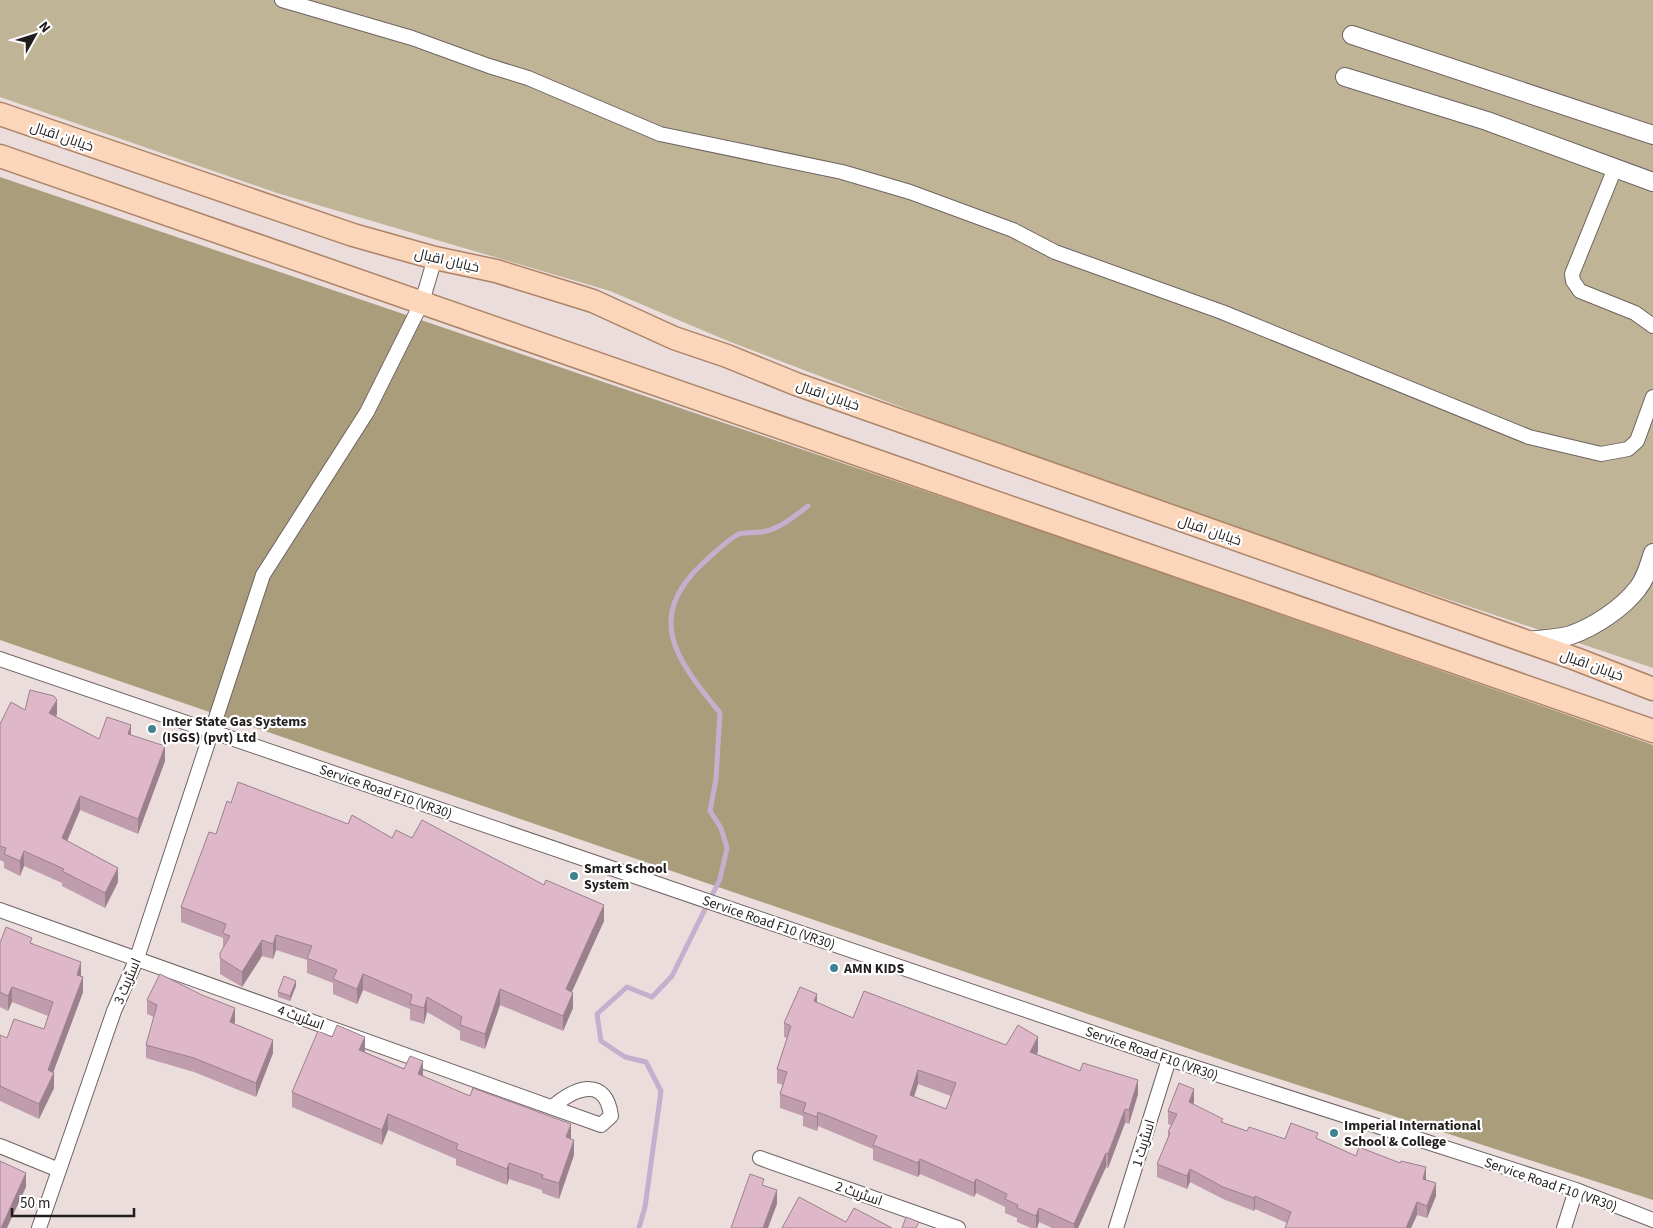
<svg xmlns="http://www.w3.org/2000/svg" width="1653" height="1228" font-family="'Source Sans 3',Cairo,sans-serif">
<style>
.green{fill:#bfb495}
.forest{fill:#aa9d7b}
.lines{fill:none;stroke-linecap:round;stroke-linejoin:round}
.stream{stroke:#c5afcf;stroke-width:5}
.minor-casing{stroke:#6f6363;stroke-width:16}
.tertiary-casing{stroke:#6f6363;stroke-width:20}
.primary-casing{stroke:#ad8366;stroke-width:25}
.minor{stroke:#fff;stroke-width:14}
.tertiary{stroke:#fff;stroke-width:18}
.primary{stroke:#fbd6bb;stroke-width:22}
.wall{fill:#bf9dad;fill-rule:evenodd}
.shaded-wall{fill:#9b808d}
.building{fill:#deb7c9;stroke:#9b808d;fill-rule:evenodd}
.poi-dot{fill:#3f8392;stroke:#fff;stroke-width:2}
.labels{text-anchor:middle;stroke-width:4.5;stroke-linejoin:round;paint-order:stroke}
.street-label{font-size:14px;fill:#221d1d;stroke:#fff}
.poi-label{font-size:14px;font-weight:bold;fill:#221d1d;stroke:#fff;text-anchor:start}
</style>
<rect width="100%" height="100%" fill="#ebdddc"/>
<!-- green -->
<path class="green" d="M0 0H1653V668L1327 559 1024 454 728 341 610 291 277 193 0 97Z"/>
<!-- forest -->
<path class="forest" d="M0 177 1051 534 1653 745V1200L1245 1068 0 640Z"/>
<g class="lines">
<!-- stream -->
<path class="stream" d="M639 1228 645 1207 661 1091 646 1062 625 1057 601 1041 597 1014 627 987 652 997 672 976 720 879 727 848 721 828 710 811 716 779 720 713C678 661 643 619 703 563 711 556 729 538 739 534 746 532 755 533 762 532 779 529 794 517 808 506"/>
<!-- minor casing -->
<g class="minor-casing">
<path id="minor" d="M282 0 412 38 489 66 528 78 660 134 842 172 910 192 1013 230 1055 252 1222 312 1529 437 1601 454 1628 449 1637 441 1653 397
M1615 168 1572 274 1573 281 1580 291 1635 313 1653 326
M0 659 1169 1059 1576 1190 1653 1220
M0 910 601 1125 611 1116C606 1077 577 1087 555 1105
M0 1146 59 1170
M760 1158 958 1228
M39 1228 114 1011 137 958 263 575 367 412 422 302 435 258
M1116 1228 1169 1059
M1564 1228 1576 1190"/>
</g>
<!-- tertiary casing -->
<g class="tertiary-casing">
<path id="tertiary" d="M1352 35 1653 135
M1345 77 1487 121 1653 182
M1528 641C1542 639 1557 639 1571 635 1594 627 1623 608 1638 588 1646 578 1649 565 1653 553"/>
</g>
<!-- primary casing -->
<g class="primary-casing">
<path id="primary" d="M0 114 353 235 435 258 496 271 593 301 674 338 727 356 796 384 1576 659 1653 689
M0 156 1653 731"/>
</g>
<!-- minor -->
<use href="#minor" class="minor"/>
<!-- tertiary -->
<use href="#tertiary" class="tertiary"/>
<!-- primary -->
<use href="#primary" class="primary"/>
</g>
<!-- wall -->
<path class="wall" d="M25 710 57 714 56 717 99 739 131 735 165 761 138 834 80 810 67 841 118 882 105 908 62 886V883L24 866 20 876 4 868V862L0 860V724Z
M231 803 348 824 392 838H412L604 921 571 992 573 1008 563 1031 500 1005 485 1049 460 1040V1031L427 1012 424 1024 410 1020V1009L363 990 357 1004 333 994V983L307 973V960L276 950 273 959 262 956 242 987 220 974V953L223 948V938L181 922V907Z
M0 943H32L81 977 83 992 53 1073 54 1088 39 1119 0 1101V1035L7 1038 44 1029 48 1016 12 1002 8 1011 0 1007Z
M296 986 290 1001 278 997V992Z
M147 1000 235 1021 234 1024 273 1053 256 1097 194 1072 146 1058V1045L154 1017 147 1014Z
M817 1003 853 1018 1038 1051 1037 1054 1138 1094 1129 1124 1125 1123 1108 1168 1106 1167 1078 1228H1052L1039 1222 1037 1228H1031L1017 1222V1218L1005 1213V1207L976 1193 974 1197 920 1174 918 1177 873 1160V1149L818 1126 817 1131 803 1126V1116L780 1108V1094L783 1085 777 1083V1069L787 1038 784 1037V1023ZM918 1084 951 1096 946 1109 914 1097Z
M365 1052 571 1139 574 1155 559 1199 542 1193V1190L509 1179 507 1185 456 1165V1159L388 1130 382 1145 292 1107V1092Z
M1194 1102 1193 1104 1223 1123 1247 1131 1285 1139H1318L1356 1156 1426 1180 1436 1196 1427 1218 1417 1215 1411 1228H1285L1287 1223 1255 1209 1254 1211 1223 1199 1190 1182 1187 1189 1157 1177V1164L1168 1138V1132L1171 1125 1168 1124V1111Z"/>
<!-- shaded-wall -->
<path class="shaded-wall" d="M57 700V714L49 728V713Z
M131 725V740L128 734Z
M165 746V761L138 834V819Z
M80 796V810L62 853V838Z
M24 851V866L20 876V861Z
M118 868V882L105 908V893Z
M604 905V921L566 1005V989Z
M276 935V950L273 959V944Z
M262 940V956L242 987V972Z
M81 962V977L77 975Z
M363 974V990L357 1004V989Z
M83 977V992L50 1081 54 1073V1088L39 1119V1104L48 1070Z
M296 981V986L290 1001V996Z
M12 987V1002L8 1011V996Z
M500 989V1005L485 1049V1034Z
M573 993V1008L563 1031V1016Z
M817 994V1008L814 1001Z
M427 997V1012L424 1024V1008Z
M235 1008V1021L230 1036V1022Z
M365 1037V1052L359 1050Z
M1038 1037V1051L1030 1066V1052Z
M273 1040V1053L256 1097V1083Z
M423 1061V1077L418 1074Z
M918 1070V1084L910 1109V1095Z
M1138 1080V1094L1129 1124V1110Z
M1194 1089V1102L1189 1115V1102Z
M1125 1109V1123L1108 1168V1154Z
M818 1112V1126L817 1131V1117Z
M388 1114V1130L382 1145V1130Z
M571 1124V1139L566 1137Z
M574 1140V1155L559 1199V1183Z
M1106 1153V1167L1078 1228H1074V1224Z
M920 1159V1174L918 1177V1163Z
M509 1163V1179L507 1185V1169Z
M1426 1167V1180L1423 1179Z
M1190 1169V1182L1187 1189V1176Z
M26 1173V1187L7 1228H1Z
M976 1179V1193L974 1197V1183Z
M1436 1183V1196L1427 1218V1206Z
M777 1190V1204L768 1228H763Z
M1255 1196V1209L1254 1211V1198Z
M1417 1202V1215L1411 1228H1406Z
M1039 1208V1222L1037 1228H1036V1216Z"/>
<!-- building -->
<path class="building" d="M30 690 54 696 57 700 49 713 99 739 107 717 131 725 128 734 165 746 138 819 80 796 62 838 118 868 105 893 62 871 64 869 24 851 20 861 4 854 6 848 0 846V724L11 702 25 710Z
M238 782 348 824 352 815 392 838 396 830 412 838 422 820 544 885 546 880 604 905 566 989 573 993 563 1016 500 989 485 1034 460 1025 462 1017 427 997 424 1008 410 1004 412 995 363 974 357 989 333 979 337 970 307 958 312 946 276 935 273 944 262 940 242 972 220 958V953L230 936 223 933 226 924 181 907 209 832 216 834 227 801 231 803Z
M6 927 32 938 30 943 81 962 77 975 83 977 48 1070 54 1073 39 1104 0 1086V1035L7 1038 14 1019 44 1029 53 1002 12 987 8 996 0 992V943Z
M160 974 202 995 235 1008 230 1022 273 1040 256 1083 194 1058 146 1045 157 1005 147 1000Z
M284 976 296 981 290 996 278 992Z
M800 987 817 994 814 1001 853 1018 864 991 1006 1045 1018 1025 1038 1037 1030 1052 1080 1071 1083 1063 1138 1080 1129 1110 1125 1109 1108 1154 1106 1153 1074 1224 1039 1208 1036 1216 1017 1208 1018 1205 1005 1199 1007 1194 976 1179 974 1183 920 1159 918 1163 873 1145 877 1136 818 1112 817 1117 803 1112 806 1103 780 1094 787 1072 777 1069 791 1026 784 1023ZM918 1070 956 1083 946 1109 910 1095Z
M337 1025 365 1037 359 1050 404 1069 410 1056 423 1061 418 1074 470 1096 473 1088 571 1124 566 1137 574 1140 559 1183 542 1178 543 1175 509 1163 507 1169 456 1149 458 1144 388 1114 382 1130 292 1092 318 1031 332 1037Z
M1179 1083 1194 1089 1189 1102 1223 1119 1221 1122 1247 1131 1249 1127 1285 1139 1291 1123 1318 1133 1316 1138 1356 1156 1359 1147 1400 1163 1401 1161 1426 1167 1423 1179 1436 1183 1427 1206 1417 1202 1406 1228H1285L1291 1212 1255 1196 1254 1198 1223 1187 1190 1169 1187 1176 1157 1164 1170 1133 1168 1132 1177 1114 1168 1111Z
M0 1161 26 1173 1 1228H0Z
M750 1174 764 1179 762 1185 777 1190 763 1228H731Z
M799 1197 846 1222 854 1208 892 1228H782Z
M906 1217 919 1222 916 1228H902Z"/>
<!-- markers -->
<g class="poi-dot">
<circle cx="152" cy="729" r="5"/>
<circle cx="574" cy="876" r="5"/>
<circle cx="834" cy="968" r="5"/>
<circle cx="1334" cy="1133" r="5"/>
</g>
<g class="labels">
<!-- street labels -->
<g class="street-label">
<text transform="translate(62 136) rotate(19)" y="5">خیابان اقبال</text>
<text transform="translate(447 260) rotate(13)" y="5">خیابان اقبال</text>
<text transform="translate(828 395) rotate(19)" y="5">خیابان اقبال</text>
<text transform="translate(1210 530) rotate(19)" y="5">خیابان اقبال</text>
<text transform="translate(1592 665) rotate(20)" y="5">خیابان اقبال</text>
<text transform="translate(386 791) rotate(19)" y="5">Service Road F10 (VR30)</text>
<text transform="translate(769 922) rotate(19)" y="5">Service Road F10 (VR30)</text>
<text transform="translate(127 981) rotate(-67)" y="5">اسٹریٹ 3</text>
<text transform="translate(301 1017) rotate(20)" y="5">اسٹریٹ 4</text>
<text transform="translate(1152 1053) rotate(19)" y="5">Service Road F10 (VR30)</text>
<text transform="translate(1143 1143) rotate(-73)" y="5">اسٹریٹ 1</text>
<text transform="translate(1551 1184) rotate(19)" y="5">Service Road F10 (VR30)</text>
<text transform="translate(859 1193) rotate(19)" y="5">اسٹریٹ 2</text>
</g>
<!-- poi labels -->
<g class="poi-label">
<text x="162" y="726">Inter State Gas Systems<tspan x="162" dy="16">(ISGS) (pvt) Ltd</tspan></text>
<text x="584" y="873">Smart School<tspan x="584" dy="16">System</tspan></text>
<text x="844" y="973">AMN KIDS</text>
<text x="1344" y="1130">Imperial International<tspan x="1344" dy="16">School &amp; College</tspan></text>
</g>
</g>
<!-- north arrow -->
<g transform="translate(35 35) rotate(51)" stroke="#ffffff" stroke-width="4" paint-order="stroke">
<path d="M0-4L9 19L0 12L-9 19Z" fill="#221d1d"/>
<text y="-8" font-size="14" font-weight="bold" text-anchor="middle" fill="#221d1d">N</text>
</g>
<!-- scale -->
<path d="M12 1208v8h122v-8" fill="none" stroke="#221d1d" stroke-width="2.5"/>
<text x="20" y="1208" font-size="15" fill="#221d1d" stroke="#ffffff" stroke-width="4" paint-order="stroke">50 m</text>
</svg>
